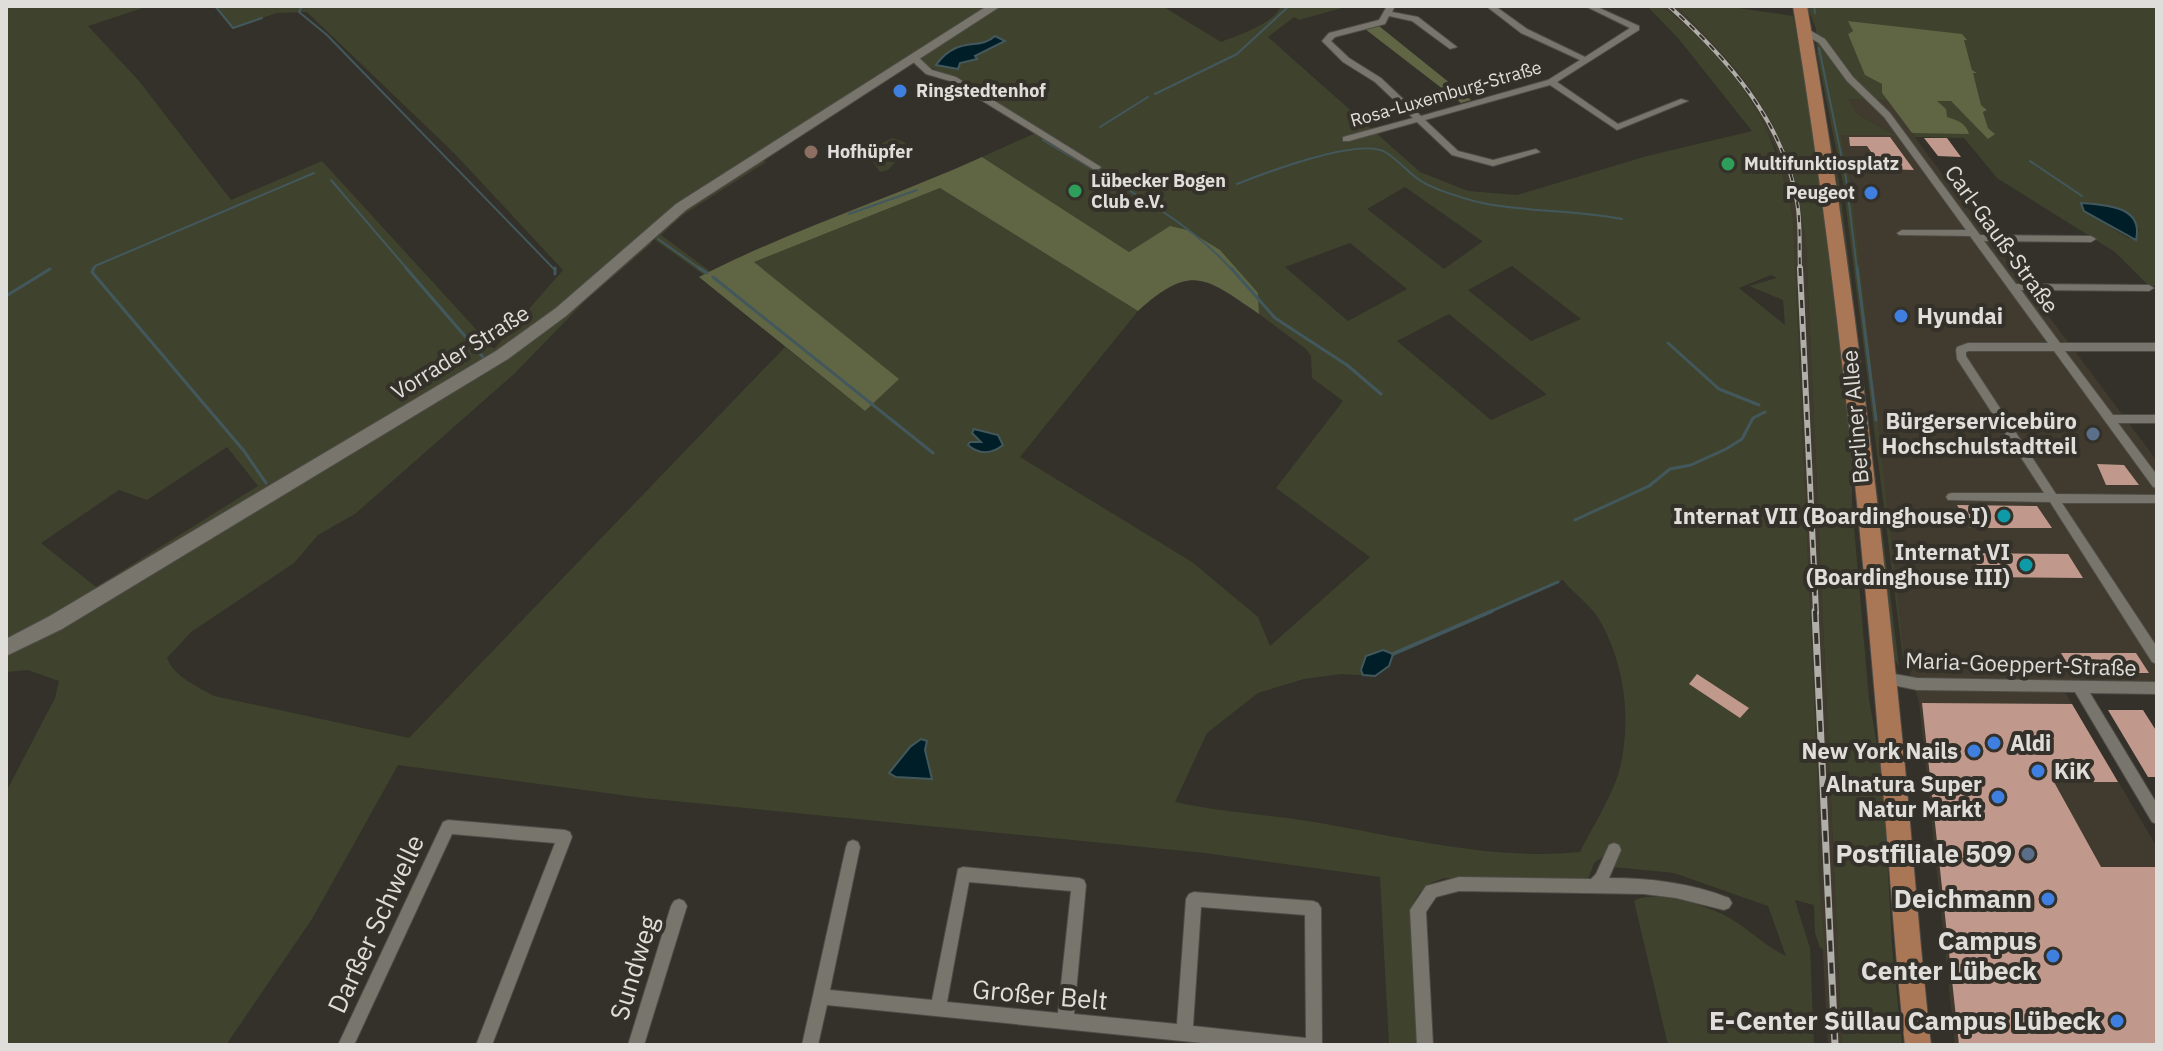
<svg xmlns="http://www.w3.org/2000/svg" width="2163" height="1051" font-family="'IBM Plex Sans',sans-serif">
<style>
.built{fill:#403b2e}
.green{fill:#3f432d;fill-rule:evenodd}
.forest{fill:#606644}
.water{fill:#001e27;stroke:#43585d;stroke-width:2}
.lines{fill:none;stroke-linecap:round;stroke-linejoin:round}
.stream-far2{stroke:#43585d;stroke-width:2}
.stream-far1{stroke:#43585d;stroke-width:3}
.stream{stroke:#43585d;stroke-width:4}
.building{fill:#c0988c}
.street-casing{stroke:#4e4c46;stroke-width:2}
.secondary-casing{stroke:#4e4c46;stroke-width:2}
.primary-casing{stroke:#4e4c46;stroke-width:2}
.street{fill:#78756d;fill-rule:evenodd}
.secondary{fill:#78756d;fill-rule:evenodd}
.primary{fill:#a97756;fill-rule:evenodd}
.rail-far2-casing{stroke:#b0aea9;stroke-width:4}
.rail-far1-casing{stroke:#b0aea9;stroke-width:6}
.rail-casing{stroke:#b0aea9;stroke-width:7}
.rail-far2{stroke:#333129;stroke-width:2;stroke-dasharray:7;stroke-linecap:butt}
.rail-far1{stroke:#333129;stroke-width:3;stroke-dasharray:8;stroke-linecap:butt}
.rail{stroke:#333129;stroke-width:4;stroke-dasharray:11;stroke-linecap:butt}
.shop-dot{fill:#3f7fe0;stroke:#333129;stroke-width:3}
.education-dot{fill:#8d6e63;stroke:#333129;stroke-width:3}
.leisure-dot{fill:#2e9e5b;stroke:#333129;stroke-width:3}
.service-dot{fill:#5c6f8a;stroke:#333129;stroke-width:3}
.culture-dot{fill:#0f9aa8;stroke:#333129;stroke-width:3}
.labels{text-anchor:middle;stroke-width:8;stroke-linejoin:round;paint-order:stroke}
.far-poi-label{font-size:18px;font-weight:bold;fill:#e0deda;stroke:#333129;text-anchor:start}
.far-street-label{font-size:18px;fill:#e0deda;stroke:#333129}
.street-label{font-size:22px;fill:#e0deda;stroke:#333129}
.poi-label{font-size:22px;font-weight:bold;fill:#e0deda;stroke:#333129;text-anchor:end}
.near-poi-label{font-size:26px;font-weight:bold;fill:#e0deda;stroke:#333129;text-anchor:end}
.near-street-label{font-size:26px;fill:#e0deda;stroke:#333129}
</style>
<rect width="100%" height="100%" fill="#333129"/>
<!-- built -->
<path class="built" d="M1661 6H1676L1717 46 1762 103 1788 154 1802 203 1806 242 1842 1045H1828L1819 881 1817 765 1793 218 1777 151 1752 101 1732 72Z
M1847 99 1887 100 2157 461V683L2059 682 2157 847V1045H1955L1919 702 1904 654 1841 135 1893 134 1858 115Z"/>
<!-- green -->
<path class="green" d="M14 6H149L88 26 139 81 231 200 322 161 494 349 563 270 454 153 307 12 277 13 233 28 215 6H1162L1221 42C1239 35 1274 24 1281 6H1349L1299 20 1294 17 1268 37 1420 172 1468 191 1517 195 1647 156 1752 131 1678 38 1647 6H1661C1741 69 1773 118 1793 218L1817 765 1819 881 1825 950 1820 948 1815 933 1814 905 1795 900 1810 948 1814 1045H1668L1634 901C1652 889 1705 905 1724 915 1746 926 1764 946 1786 956L1768 906 1674 873 1613 867 1608 853 1594 863 1589 877 1578 883 1445 878C1424 883 1415 895 1410 915L1420 1045H1389L1380 877 1205 853 643 798 398 765 312 919 226 1045H6V792L55 698 59 681 28 670 6 672V7ZM917 59 1040 131 982 157 1129 252 1171 226 1258 293 1259 314 1306 349 1311 356 1312 378 1343 401 1276 488 1370 557 1270 646 1258 617 1192 562 1020 457 1138 311 940 188 754 262 898 379 865 411 785 347 409 738 214 696C197 686 174 677 167 658L191 632 294 563 318 535 355 514 514 374 584 302 652 243 648 240 651 237 704 275 711 272 661 235 683 215 766 162 762 159ZM1405 187 1482 241V242L1444 269 1367 209ZM1350 243 1407 289 1348 321 1285 267ZM1512 266 1581 319 1531 341 1468 290ZM1771 275 1777 278 1749 286 1783 300 1785 325 1739 288ZM1449 314 1546 394V395L1491 420 1397 341ZM227 447 258 486 96 587 41 543 119 490 147 500ZM1563 580C1574 594 1592 606 1600 621 1624 663 1631 716 1621 763 1617 788 1592 828 1580 852 1489 861 1398 836 1308 821 1264 814 1219 812 1175 802L1207 733 1258 693 1304 679 1341 674 1375 676 1363 675 1361 670 1383 650 1393 654ZM921 739 929 768 890 772 910 747Z
M1676 6H1724L1793 16 1821 157 1852 448V504L1869 699 1883 780 1892 946 1902 1045H1842L1806 242C1793 131 1753 81 1676 6Z
M1807 6H2157V286H2149L2115 252 1997 178 1964 138 1915 137 1912 133H1969L1947 117 1935 100 1951 101 1968 118 1995 134 1988 128 1983 112 1987 110 1981 105 1972 72H1976L1972 70 1963 39 1953 34 1849 21 1853 31 1848 34 1883 84 1882 93 1887 100 1848 99 1858 115 1895 135H1841L1852 197 1904 653 1910 666 1903 659 1843 183 1817 54 1816 29ZM2082 203 2116 207 2139 229 2137 239 2128 238 2084 211Z
M1813 54 1839 182 1899 666 1893 657 1837 182Z
M892 138 904 142 909 147 888 170 880 172 871 159 878 151 874 148Z"/>
<!-- forest -->
<path class="forest" d="M1848 21 1962 34 1967 40H1964L1972 70 1977 73H1973L1981 105 1987 110 1983 112 1988 128 1995 134 1988 139 1951 101H1937L1946 109 1947 117C1957 120 1966 123 1969 134L1912 133 1882 93V84L1865 75 1848 34 1853 31Z
M1379 26 1471 100 1461 103 1365 29Z
M982 157 1129 252 1170 226 1187 230 1220 250 1258 293 1259 314C1206 278 1192 262 1138 311L940 188 754 262 899 379 865 411 699 277C790 230 889 199 982 157Z"/>
<!-- water -->
<path class="water" d="M995 36 1005 41 975 56 977 59 960 63 958 69 936 65C957 35 980 51 995 36Z
M2081 203C2106 205 2144 206 2136 240L2084 211Z
M974 429 998 435 1003 445C992 454 979 455 968 445L970 442H981L972 433Z
M1383 650 1393 654 1389 666 1375 676 1363 675 1361 670 1366 656Z
M921 739 927 741 925 750 932 779 896 777 889 773 910 747Z"/>
<g class="lines">
<!-- stream-far2 -->
<path class="stream-far2" d="M215 6 233 28 262 18
M302 6 299 12 327 35 555 270
M1814 6 1815 13
M1819 48 1846 178 1857 270
M1155 94 1237 54 1289 6
M1100 127 1148 97
M1043 140C1105 178 1184 215 1232 270
M2030 161 2082 196
M331 180 408 270
M1237 184C1265 173 1359 137 1385 152 1397 159 1407 171 1418 179 1431 189 1471 201 1487 204 1532 212 1577 210 1622 219
M849 214 917 190
M658 239 702 270
M93 270 95 266 314 173"/>
<!-- stream-far1 -->
<path class="stream-far1" d="M94 268 92 272 244 451 266 483
M406 268 483 357
M555 268V274
M699 268 707 273
M1231 268 1275 318 1347 365 1381 394
M1857 268 1876 420
M713 277 933 453
M6 296 50 269
M1668 343 1719 389 1759 405
M1575 520 1649 486 1670 469 1691 465 1726 449 1742 439 1753 418 1765 412
M1487 613 1558 582"/>
<!-- stream -->
<path class="stream" d="M1393 654 1492 611"/>
</g>
<!-- building -->
<path class="building" d="M1849 137H1890L1914 170 1883 169 1867 146H1850Z
M1924 138H1947L1961 157 1938 156Z
M2097 464 2124 465 2139 485H2106Z
M1957 505 2037 506 2052 528H1970Z
M1970 553 2068 554 2083 578 1984 577Z
M2061 653H2136L2149 673H2073Z
M1697 674 1749 708 1740 718 1689 684Z
M1922 703 2072 704 2118 782H2054L2101 867H2157V1045H1959Z
M2108 710H2143L2157 732V777H2148Z"/>
<g class="lines">
<!-- street casing -->
<g class="street-casing">
<path id="street" d="M1387 6H1395L1392 12 1418 17 1457 47 1450 49 1412 21 1389 16 1385 24 1335 37 1331 41 1349 58 1381 78 1421 116 1548 80 1580 60 1521 33 1486 6H1495L1527 29 1585 57 1630 28 1585 6H1595L1639 26V30L1557 82 1618 124 1681 99 1688 101 1617 130 1550 85 1425 120 1458 151 1493 160 1536 149 1540 152 1493 166 1452 155 1417 122 1349 141H1343V137L1413 118 1375 82 1343 62 1322 41 1329 33 1379 20Z
M1800 28H1806L1825 39 1853 77 1890 113 1980 235 2091 236 2096 239 2091 242 1984 241 2016 284 2149 285 2154 288 2149 291 2021 290 2060 343H2157V351H2065L2113 415H2157V423H2118L2157 475V488L2153 487 2054 351H1969L1966 352V356L2056 494 2157 495V503H2062L2157 647V664L2152 662 2050 502 1948 500 1946 497 1948 494 1952 493H2044L1957 359 1956 350 1957 347 1968 343H2048L1970 236 1899 235 1897 233 1902 230H1966L1884 117 1847 81 1819 43 1800 32Z
M911 56H917L932 70 956 77 1101 167 1099 169H1093L950 81 926 74 911 60Z
M1883 672 1917 678 2157 682V694L2090 693 2157 804V824L2152 822 2075 692 1917 690 1878 682 1876 678 1878 674Z
M448 820 565 830 570 832 572 837 492 1045H476L555 843 452 834 354 1045H338L443 822Z
M853 840 858 842 860 847 830 990 932 1000 958 869 963 867 1079 878 1084 880 1086 885 1074 1014 1177 1024 1186 899 1189 894 1194 892 1313 901 1318 903 1321 908 1322 1045H1222L827 1005 818 1045H802L846 847 848 842ZM969 882 1071 891 1058 1013 947 1002ZM1201 907 1305 915 1306 1038 1193 1026Z
M1614 843 1619 845 1621 850 1609 878C1649 878 1691 883 1729 898L1732 903 1729 908 1724 910 1676 898 1644 894 1459 891 1436 897 1426 912 1433 1045H1417L1410 910 1426 886 1459 877 1591 879 1596 874 1609 845Z
M679 899 684 901 687 906 644 1045H628L671 906 674 901Z"/>
</g>
<!-- secondary casing -->
<g class="secondary-casing">
<path id="secondary" d="M987 6H1001L686 210 566 316 508 359 62 629 6 656V639L48 617 496 351 556 308 676 204Z"/>
</g>
<!-- primary casing -->
<g class="primary-casing">
<path id="primary" d="M1793 6H1807C1851 254 1879 505 1904 756 1913 852 1920 949 1931 1045H1905C1894 949 1889 852 1880 756 1859 505 1834 254 1793 6Z"/>
</g>
<!-- street -->
<use href="#street" class="street"/>
<!-- secondary -->
<use href="#secondary" class="secondary"/>
<!-- primary -->
<use href="#primary" class="primary"/>
<!-- rail-far2 casing -->
<g class="rail-far2-casing">
<path id="rail-far2" d="M1669 6C1727 58 1784 122 1797 202 1801 224 1799 248 1800 270"/>
</g>
<!-- rail-far1 casing -->
<g class="rail-far1-casing">
<path id="rail-far1" d="M1800 268 1816 613"/>
</g>
<!-- rail casing -->
<g class="rail-casing">
<path id="rail" d="M1815 611 1835 1045"/>
</g>
<!-- rail-far2 -->
<use href="#rail-far2" class="rail-far2"/>
<!-- rail-far1 -->
<use href="#rail-far1" class="rail-far1"/>
<!-- rail -->
<use href="#rail" class="rail"/>
</g>
<!-- markers -->
<g class="shop-dot">
<circle cx="900" cy="91" r="8"/>
<circle cx="1871" cy="193" r="8"/>
<circle cx="1901" cy="316" r="8"/>
<circle cx="1994" cy="743" r="8"/>
<circle cx="1974" cy="751" r="8"/>
<circle cx="2038" cy="771" r="8"/>
<circle cx="1998" cy="797" r="8"/>
<circle cx="2048" cy="899" r="8"/>
<circle cx="2053" cy="956" r="8"/>
<circle cx="2117" cy="1021" r="8"/>
</g>
<circle class="education-dot" cx="811" cy="152" r="8"/>
<g class="leisure-dot">
<circle cx="1728" cy="164" r="8"/>
<circle cx="1075" cy="191" r="8"/>
</g>
<g class="service-dot">
<circle cx="2093" cy="434" r="8"/>
<circle cx="2028" cy="854" r="8"/>
</g>
<g class="culture-dot">
<circle cx="2004" cy="516" r="8"/>
<circle cx="2026" cy="565" r="8"/>
</g>
<g class="labels">
<!-- far-poi labels -->
<g class="far-poi-label">
<text x="916" y="97">Ringstedtenhof</text>
<text x="827" y="158">Hofhüpfer</text>
<text x="1744" y="170">Multifunktiosplatz</text>
<text x="1091" y="187">Lübecker Bogen<tspan x="1091" dy="21">Club e.V.</tspan></text>
<text x="1855" y="199" text-anchor="end">Peugeot</text>
</g>
<!-- far-street labels -->
<g class="far-street-label">
<text transform="translate(1446 94) rotate(-16)" y="6">Rosa-Luxemburg-Straße</text>
</g>
<!-- street labels -->
<g class="street-label">
<text transform="translate(2002 239) rotate(54)" y="8">Carl-Gauß-Straße</text>
<text transform="translate(460 352) rotate(-32)" y="8">Vorrader Straße</text>
<text transform="translate(1855 417) rotate(-95)" y="8">Berliner Allee</text>
<text transform="translate(2021 664) rotate(2)" y="8">Maria-Goeppert-Straße</text>
</g>
<!-- poi labels -->
<g class="poi-label">
<text x="1917" y="324" text-anchor="start">Hyundai</text>
<text x="2077" y="429">Bürgerservicebüro<tspan x="2077" dy="25">Hochschulstadtteil</tspan></text>
<text x="1988" y="524">Internat VII (Boardinghouse I)</text>
<text x="2010" y="560">Internat VI<tspan x="2010" dy="25">(Boardinghouse III)</tspan></text>
<text x="2010" y="751" text-anchor="start">Aldi</text>
<text x="1958" y="759">New York Nails</text>
<text x="2054" y="779" text-anchor="start">KiK</text>
<text x="1982" y="792">Alnatura Super<tspan x="1982" dy="25">Natur Markt</tspan></text>
</g>
<!-- near-poi labels -->
<g class="near-poi-label">
<text x="2012" y="863">Postfiliale 509</text>
<text x="2032" y="908">Deichmann</text>
<text x="2037" y="950">Campus<tspan x="2037" dy="30">Center Lübeck</tspan></text>
<text x="2101" y="1030">E-Center Süllau Campus Lübeck</text>
</g>
<!-- near-street labels -->
<g class="near-street-label">
<text transform="translate(376 924) rotate(-65)" y="9">Darßer Schwelle</text>
<text transform="translate(634 968) rotate(-73)" y="9">Sundweg</text>
<text transform="translate(1040 995) rotate(5)" y="9">Großer Belt</text>
</g>
</g>
<!-- border -->
<rect width="2163" height="1051" fill="none" stroke="#e0deda" stroke-width="16"/>
</svg>
